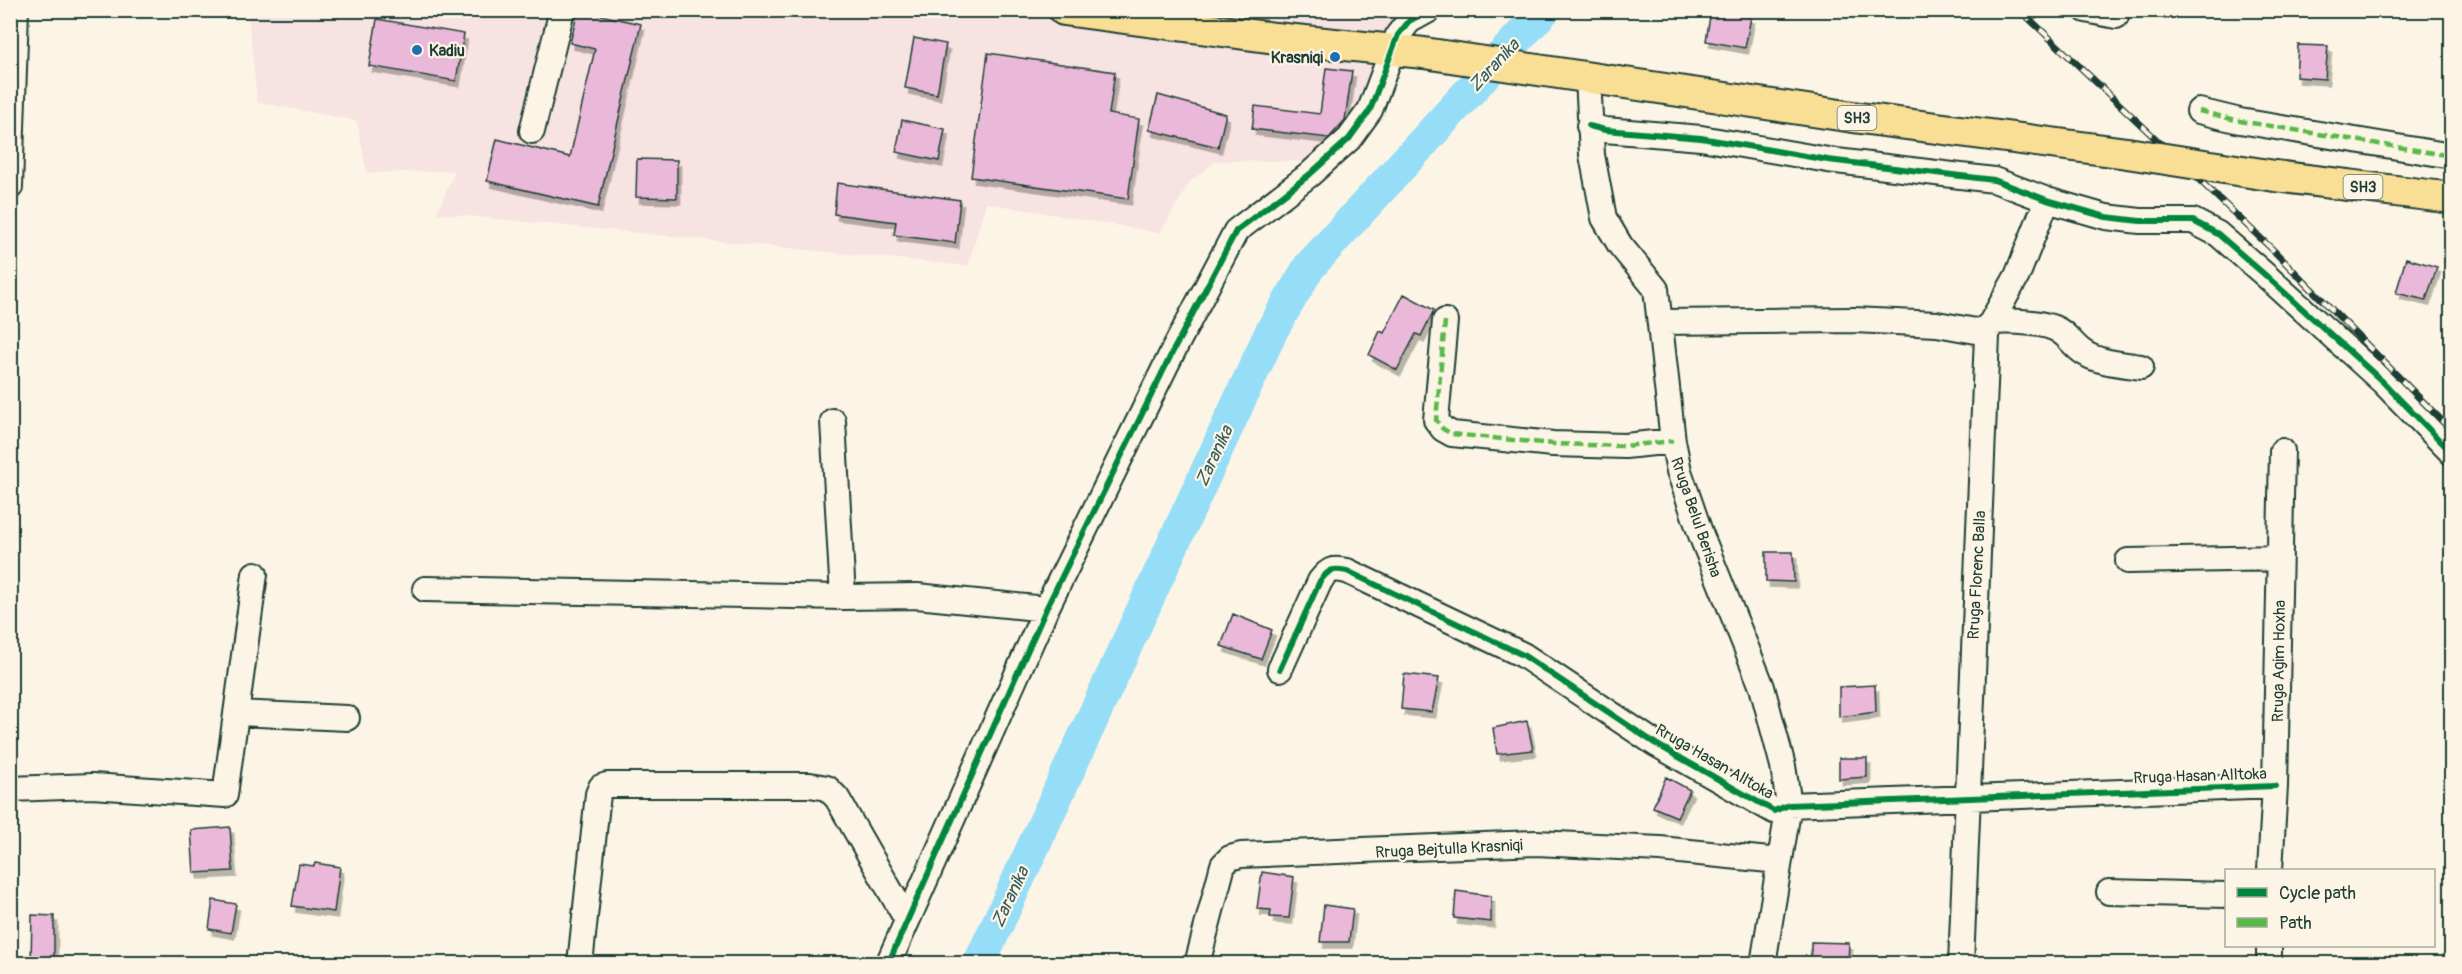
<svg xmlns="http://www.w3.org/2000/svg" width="2462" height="974" font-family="Pangolin,sans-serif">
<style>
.built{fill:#f7e3e1}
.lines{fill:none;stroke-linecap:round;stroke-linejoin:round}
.river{stroke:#96ddf8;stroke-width:33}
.building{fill:#eab9d9;stroke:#1f3d34;stroke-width:1.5;filter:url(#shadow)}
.minor-casing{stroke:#1f3d34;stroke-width:28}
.major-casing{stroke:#1f3d34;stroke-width:34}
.minor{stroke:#fcf5e5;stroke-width:24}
.major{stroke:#f9df96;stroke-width:30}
.rail-casing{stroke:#1f3d34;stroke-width:7}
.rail{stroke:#fcf5e5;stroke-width:4.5;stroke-dasharray:14;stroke-linecap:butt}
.major-bridge-casing{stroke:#1f3d34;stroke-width:34;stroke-linecap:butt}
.major-bridge{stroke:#f9df96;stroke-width:30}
.quiet{stroke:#58b947;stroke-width:4.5;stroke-dasharray:9 4.5;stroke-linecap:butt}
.cycleway-casing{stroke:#fcf5e5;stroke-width:10}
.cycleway{stroke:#00873e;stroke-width:6}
.poi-dot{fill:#1f6fb2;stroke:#fcf5e5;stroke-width:2}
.labels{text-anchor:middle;stroke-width:4.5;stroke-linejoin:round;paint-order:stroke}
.shield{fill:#fcf5e5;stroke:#617469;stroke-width:1.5}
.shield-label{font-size:15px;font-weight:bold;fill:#1f3d34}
.poi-label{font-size:16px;font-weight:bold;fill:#1f3d34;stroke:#fcf5e5;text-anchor:start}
.street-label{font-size:16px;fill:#1f3d34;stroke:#fcf5e5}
.water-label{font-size:18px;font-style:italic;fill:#375d5b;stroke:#fcf5e5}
</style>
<defs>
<filter id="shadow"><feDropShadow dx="3.5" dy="6" stdDeviation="0" flood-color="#0004"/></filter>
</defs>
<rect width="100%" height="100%" fill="#fcf5e5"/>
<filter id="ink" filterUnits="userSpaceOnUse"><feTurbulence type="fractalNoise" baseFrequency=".0167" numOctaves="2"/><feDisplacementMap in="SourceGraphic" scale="12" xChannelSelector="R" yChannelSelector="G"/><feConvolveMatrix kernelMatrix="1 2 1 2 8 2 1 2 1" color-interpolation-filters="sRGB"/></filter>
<g filter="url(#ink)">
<!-- built -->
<path class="built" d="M248 11H1402L1365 103 1312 161H1216L1190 182 1160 233 986 203 968 266 437 213 455 171 367 173 357 121 257 102Z"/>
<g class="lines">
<!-- river -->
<path class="river" d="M979 964 1272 330 1309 267 1544 10"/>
</g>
<!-- building -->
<path class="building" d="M578 10 641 24 598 207 487 181 497 139 570 157 595 49 570 43Z
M1711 10 1751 17 1745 48 1706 41Z
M377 19 464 34 456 81 369 66Z
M914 38 946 44 937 94 905 88Z
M2298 45 2328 46 2325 79 2296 77Z
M988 53 1115 72 1109 114 1139 119 1128 199 971 177Z
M1326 68 1352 71 1345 120 1329 138 1252 129 1255 106 1320 114Z
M1158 95 1226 114 1218 147 1149 130Z
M902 120 945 129 939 161 896 152Z
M637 159 677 160V198L636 197Z
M837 183 960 200 955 243 894 235 896 222 834 214Z
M2406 258 2437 267 2426 300 2396 293Z
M1404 294 1434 310 1421 336 1416 334 1397 370 1369 355 1380 331 1384 333Z
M1766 552H1793L1794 582 1766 581Z
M1233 614 1272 630 1261 659 1221 646Z
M1404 674 1439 678 1432 712 1401 709Z
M1875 685 1876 712 1839 717V687Z
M1527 721 1533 750 1497 754 1493 728Z
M1839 758H1867V777L1839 779Z
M1666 777 1690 790 1677 817 1653 807Z
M230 827 233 871 194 873 191 830Z
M315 863 340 867 334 912 292 906 299 864 314 866Z
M1262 872 1294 877 1289 918 1270 917 1271 910 1257 909Z
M1456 891 1491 896V922L1454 918Z
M213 900 236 904 231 933 209 929Z
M1324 905 1353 909 1349 942H1320Z
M32 915 54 916V963H31Z
M1811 942 1849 943 1848 963H1811Z"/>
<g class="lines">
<!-- minor casing -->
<g class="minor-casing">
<path id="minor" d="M2086 10 2116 16
M1588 77 1592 155 1604 218 1620 245 1656 289 1673 441 1679 471 1701 535 1762 687 1783 766 1789 805 1763 964
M2199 111 2240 121 2452 156
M1589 126 1605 130 1701 138 1828 160 1994 180 2047 200 2106 217 2140 221H2193L2218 234 2264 274 2383 382 2452 453
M532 131 562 10
M10 187 16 10
M1445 321 1436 420 1443 429 1452 434 1553 444 1625 446 1673 441
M1661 322 1854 320 1937 324 1976 331 1984 329 1992 322C2009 321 2047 321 2061 332 2070 338 2076 349 2086 354 2100 363 2124 364 2141 367
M833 421 843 597
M2128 561 2280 558
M425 589 843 597 917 596 1046 609
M1280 669 1320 581C1329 569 1333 568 1347 571L1523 655 1656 744 1774 811 1789 805 2275 786
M238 713 347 718
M10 789 92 786 225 795 255 574
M2270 870 2275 786 2282 451
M2109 892 2226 895
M2269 946V964
M580 964 598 794 601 787 607 785H810L827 788 837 798 907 920
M888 964 1046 609 1172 353 1236 231 1309 175 1349 139 1370 110 1398 35 1409 21 1429 10
M1197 964 1223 865 1230 858 1241 855 1536 843 1660 849 1779 861
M1961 964 1987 336 1989 326 2017 276 2047 200"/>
</g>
<!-- major casing -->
<g class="major-casing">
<path id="major" d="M1064 10 1275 38 1424 53 1860 118 2127 153
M2275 176 2452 198"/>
</g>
<!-- minor -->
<use href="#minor" class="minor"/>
<!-- major -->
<use href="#major" class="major"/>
<!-- rail casing -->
<g class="rail-casing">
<path id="rail" d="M2020 10 2272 249 2452 431"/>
</g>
<!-- rail -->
<use href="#rail" class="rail"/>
<!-- major-bridge casing -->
<g class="major-bridge-casing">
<path id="major-bridge" d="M2127 153 2275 176"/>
</g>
<!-- major-bridge -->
<use href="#major-bridge" class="major-bridge"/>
<!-- quiet -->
<path class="quiet" d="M1111 10V17
M2086 10 2116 16
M2199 111 2240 121 2452 156
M1445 321 1436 420 1443 429 1452 434 1553 444 1625 446 1673 441"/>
<!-- cycleway casing -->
<g class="cycleway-casing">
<path id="cycleway" d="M1589 126 1605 130 1701 138 1828 160 1994 180 2047 200 2106 217 2140 221H2193L2218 234 2264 274 2383 382 2452 453
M1280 669 1320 581C1329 569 1333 568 1347 571L1523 655 1656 744 1774 811 1789 805 2275 786
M888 964 1046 609 1172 353 1236 231 1309 175 1349 139 1370 110 1398 35 1409 21 1429 10"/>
</g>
<!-- cycleway -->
<use href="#cycleway" class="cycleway"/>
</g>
</g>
<!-- markers -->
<g class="poi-dot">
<circle cx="417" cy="50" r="6"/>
<circle cx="1335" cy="57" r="6"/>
</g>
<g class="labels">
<!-- shield labels -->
<g class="shield">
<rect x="1837.5" y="106" width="39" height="24" rx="4.5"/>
<rect x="2343.5" y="175" width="39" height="24" rx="4.5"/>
</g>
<g class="shield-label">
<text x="1857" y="123">SH3</text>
<text x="2363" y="192">SH3</text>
</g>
<!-- poi labels -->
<g class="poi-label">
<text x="429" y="56">Kadiu</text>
<text x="1323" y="63" text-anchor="end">Krasniqi</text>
</g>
<!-- street labels -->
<g class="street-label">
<text transform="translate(1697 517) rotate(71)" y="6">Rruga Belul Berisha</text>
<text transform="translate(1976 575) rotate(-87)" y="6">Rruga Florenc Balla</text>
<text transform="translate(2278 661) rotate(-89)" y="6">Rruga Agim Hoxha</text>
<text transform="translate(1715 761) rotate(30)" y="6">Rruga Hasan Alltoka</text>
<text transform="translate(2200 775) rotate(-2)" y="6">Rruga Hasan Alltoka</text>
<text transform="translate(1449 848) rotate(-3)" y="6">Rruga Bejtulla Krasniqi</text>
</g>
<!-- water labels -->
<g class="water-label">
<text transform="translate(1494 65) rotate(-47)" y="6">Zaranika</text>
<text transform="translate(1214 456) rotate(-65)" y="6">Zaranika</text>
<text transform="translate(1010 897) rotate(-65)" y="6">Zaranika</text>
</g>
</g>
<!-- margin -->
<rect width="2462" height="974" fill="none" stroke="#fcf5e5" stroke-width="36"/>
<rect x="18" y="18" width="2426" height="938" fill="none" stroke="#1f3d34" stroke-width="2" filter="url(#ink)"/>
<!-- legend -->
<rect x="2225" y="869" width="210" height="78" fill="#fcf5e5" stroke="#a4ab9e" stroke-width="1.5"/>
<rect x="2237" y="888" width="30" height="9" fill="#00873e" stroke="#a4ab9e" stroke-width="1.5"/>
<text x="2279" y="899" font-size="18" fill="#1f3d34">Cycle path</text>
<rect x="2237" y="918" width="30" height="9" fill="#58b947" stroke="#a4ab9e" stroke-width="1.5"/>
<text x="2279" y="929" font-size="18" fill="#1f3d34">Path</text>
</svg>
